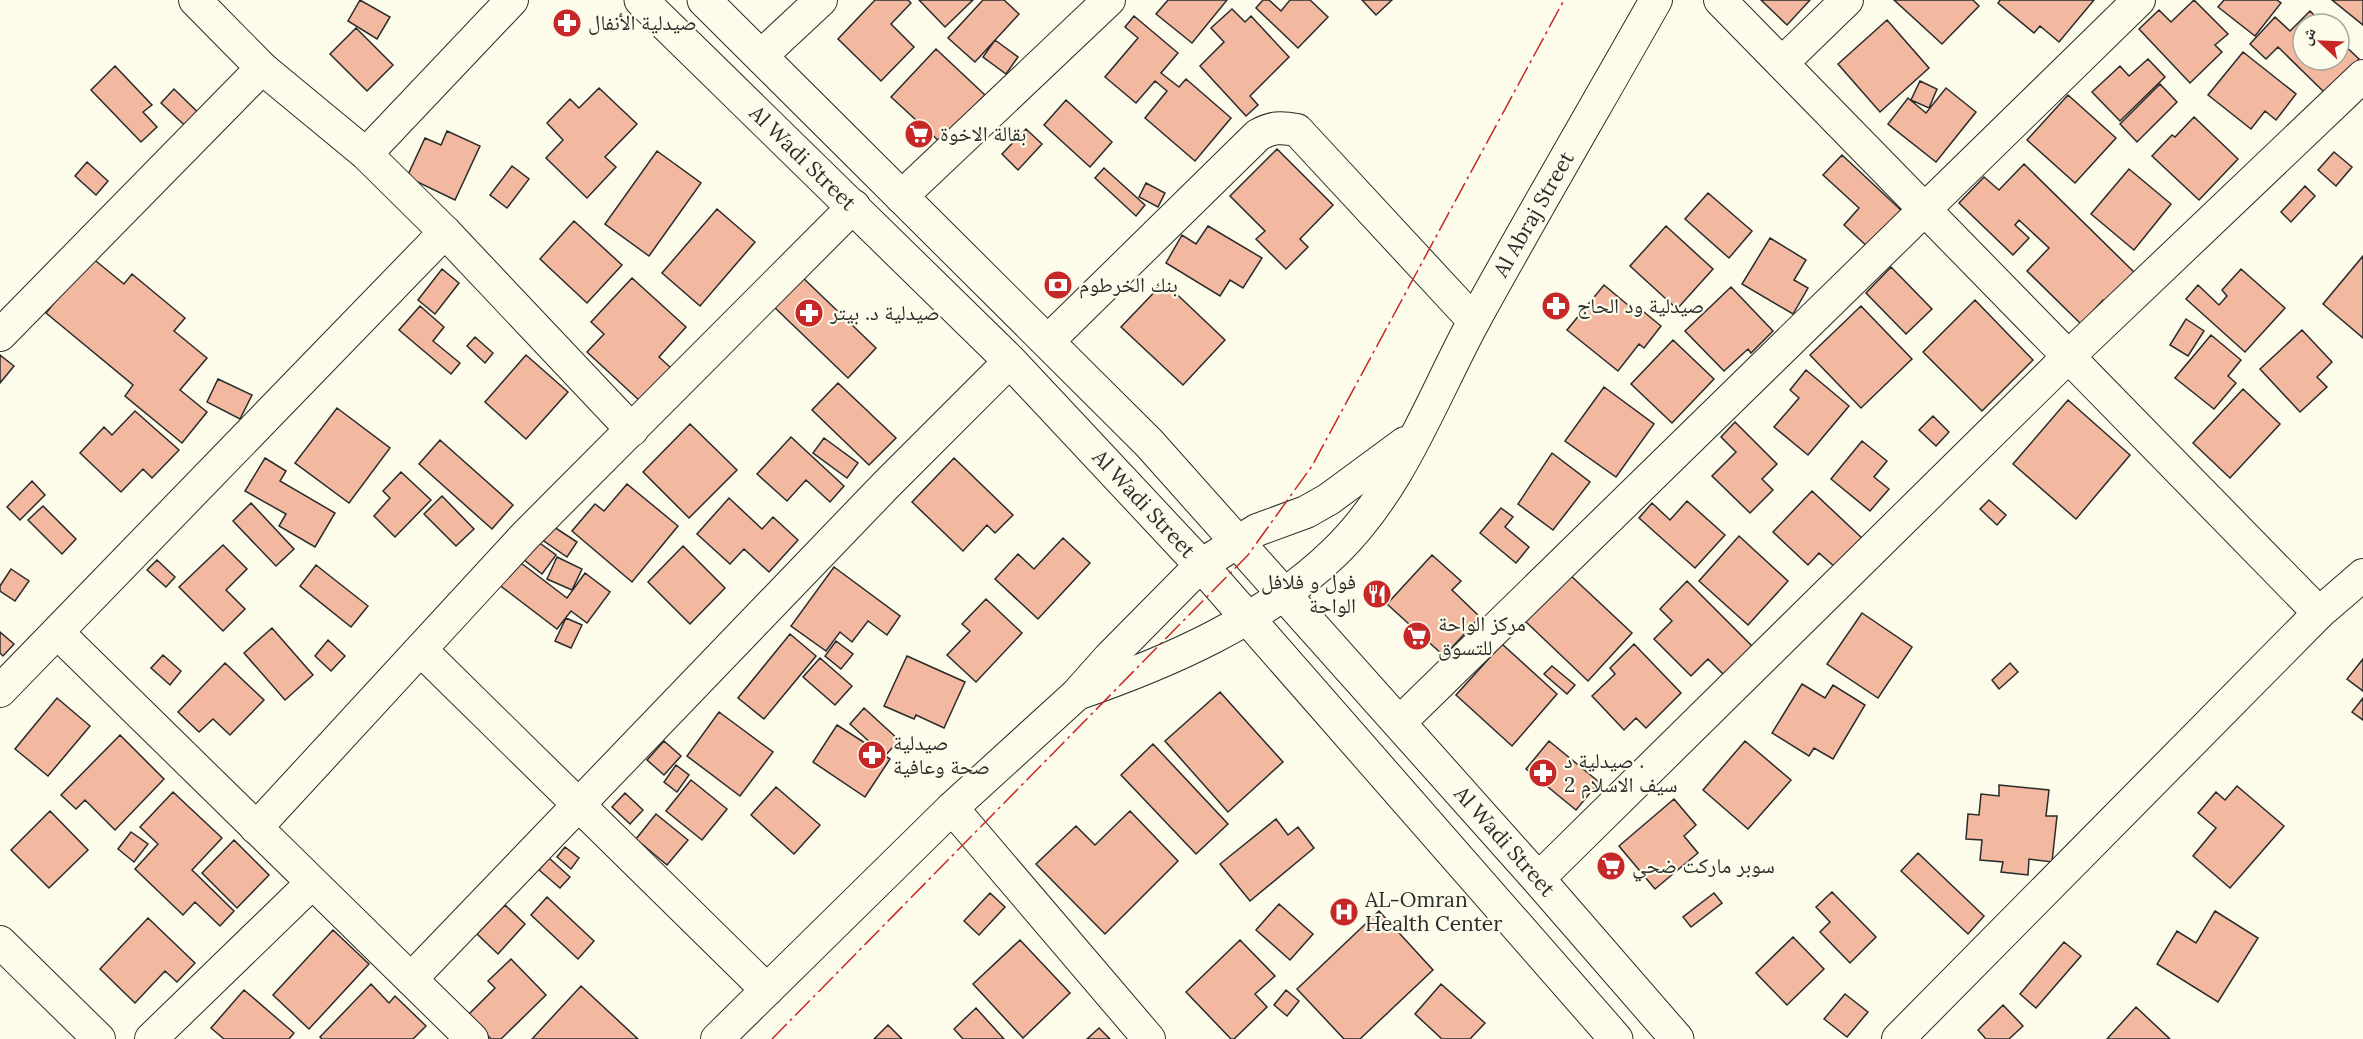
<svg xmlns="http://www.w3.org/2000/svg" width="2363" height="1039" font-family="Lora,'Noto Naskh Arabic',serif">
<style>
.building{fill:#f2b8a0;stroke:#2b2b2b;stroke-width:1.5}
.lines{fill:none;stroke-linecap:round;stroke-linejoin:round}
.minor-casing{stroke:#2b2b2b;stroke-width:34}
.major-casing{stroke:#2b2b2b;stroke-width:35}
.minor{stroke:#fdfbea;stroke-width:32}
.major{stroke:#fdfbea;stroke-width:33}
.power{stroke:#c62828;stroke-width:1.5;stroke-dasharray:21 4.5 3 4.5;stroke-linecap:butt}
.labels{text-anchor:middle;stroke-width:4.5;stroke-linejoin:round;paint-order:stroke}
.poi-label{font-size:21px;fill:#2b2b2b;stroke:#fdfbea;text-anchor:start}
.street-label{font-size:21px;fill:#2b2b2b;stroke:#fdfbea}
</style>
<rect width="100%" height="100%" fill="#fdfbea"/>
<!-- building -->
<path class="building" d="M360 0 390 17 377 39 348 21Z
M875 0H908L911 3 891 24 914 47 881 81 838 39Z
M919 0H973L945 27Z
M983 0H1004L1019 14 975 62 948 38Z
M1168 0H1227L1192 43 1156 14Z
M1263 0H1269L1281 11 1290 0H1310L1328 17 1298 48 1256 8Z
M1362 0H1392L1376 15Z
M1761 0H1810L1787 25Z
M1894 0H1973L1979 6 1942 44Z
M2000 0H2094L2059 42 2040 26 2034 33 1998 3Z
M2194 0 2228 34 2215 45 2222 52 2190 83 2139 29 2159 10 2171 22Z
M2224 0H2277L2281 3 2255 36 2218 7Z
M2332 0H2363V25Z
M1232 9 1245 22 1251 16 1289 57 1250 96 1258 105 1246 116 1200 66 1224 42 1211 28Z
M2310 11 2323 24H2303V60H2339V40L2359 59 2325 93 2278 47 2266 59 2250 44 2275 17 2290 31Z
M1134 16 1178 53 1161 73 1179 87 1186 79 1231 118 1195 161 1145 118 1167 91 1155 81 1136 103 1105 77 1138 38 1125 27Z
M1887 20 1929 68 1880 112 1838 64Z
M356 28 393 65 367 91 330 54Z
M995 40 1018 57 1006 74 983 57Z
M936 49 985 95 940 142 891 97Z
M2243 52 2296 94 2276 120 2265 111 2251 129 2208 95Z
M2148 59 2165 77 2120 121 2092 92 2120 66 2129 76Z
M115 66 152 105 143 112 157 127 141 142 91 90Z
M1920 81 1937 89 1929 108 1911 100Z
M2160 84 2177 102 2137 142 2120 124Z
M599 88 637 124 605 157 616 167 587 198 546 158 563 140 547 123 570 99 579 108Z
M1946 88 1976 112 1936 162 1888 124 1908 98 1926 113Z
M174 89 211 125 198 138 161 103Z
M2068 95 2116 138 2075 183 2027 140Z
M1066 100 1112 142 1090 167 1044 125Z
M2194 117 2238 159 2199 200 2152 156 2172 135 2175 137Z
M1026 129 1042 144 1018 170 1002 154Z
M447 131 480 146 455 200 407 177 425 138 441 145Z
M1277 149 1333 205 1300 239 1308 247 1286 269 1256 239 1265 231 1230 196Z
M657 151 701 183 649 256 605 224Z
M2334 152 2352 167 2336 186 2318 170Z
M1842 155 1903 212 1869 248 1844 225 1859 208 1823 175Z
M87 162 108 181 96 195 75 176Z
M2024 164 2135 273 2107 304 2103 300 2081 324 2027 271 2049 248 2019 220 2015 225 2029 238 2013 255 1959 203 1984 177 1999 190Z
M512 166 529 179 507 208 490 195Z
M1104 168 1145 205 1136 216 1095 178Z
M2129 169 2171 204 2134 250 2091 214Z
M1146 183 1165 193 1158 207 1139 197Z
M2305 186 2315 196 2291 222 2281 212Z
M1708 193 1752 231 1729 258 1685 219Z
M717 209 755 242 700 306 662 273Z
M574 221 622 265 587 303 540 259Z
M1208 226 1262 258 1243 288 1230 280 1220 296 1166 263 1182 235 1196 244Z
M1666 226 1713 269 1677 309 1630 266Z
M1770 238 1806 260 1794 280 1808 288 1793 314 1742 284Z
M2363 256V338L2323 304Z
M91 257 124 284 132 274 185 318 174 331 207 358 180 390 207 412 182 443 125 396 133 385 46 313Z
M1891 267 1932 309 1906 334 1866 293Z
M442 269 459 283 435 314 418 300Z
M2241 269 2285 308 2245 352 2186 299 2198 285 2219 305 2227 296 2222 290Z
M799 274 876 348 848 378 771 304Z
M632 278 686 327 659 357 671 368 641 402 587 352 604 334 591 322Z
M1164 282 1225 340 1183 385 1121 327Z
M1604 285 1641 316 1644 312 1661 326 1644 348 1639 344 1618 371 1567 330Z
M1731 287 1773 331 1751 353 1748 349 1724 371 1685 331Z
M1975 300 2033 360 1982 411 1923 352Z
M420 306 444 327 433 341 460 363 451 374 399 330Z
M1861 306 1912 359 1861 408 1810 355Z
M2186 319 2204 331 2188 356 2170 345Z
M2302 330 2332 362 2317 377 2327 387 2300 412 2260 369Z
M2211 335 2241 360 2228 376 2236 383 2214 409 2175 378Z
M475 337 493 353 485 363 467 346Z
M1673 340 1714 379 1672 423 1631 384Z
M0 355 14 366 0 383Z
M526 355 568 392 526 439 485 402Z
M1806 370 1849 406 1808 455 1774 427 1799 398 1790 390Z
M218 379 252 395 240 419 207 402Z
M838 383 896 438 869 465 812 410Z
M1604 387 1654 424 1616 477 1565 441Z
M2243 389 2280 424 2230 478 2193 443Z
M2068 400 2130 455 2076 519 2013 464Z
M337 408 390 448 349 503 295 463Z
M135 411 179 450 152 478 143 469 121 492 80 453 104 427 112 435Z
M1933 416 1949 432 1936 446 1919 430Z
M1735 422 1777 464 1762 479 1773 490 1750 513 1712 476 1736 452 1721 437Z
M690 424 737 470 689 518 643 472Z
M791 437 844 486 830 502 806 480 787 501 757 474Z
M824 438 858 463 847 478 813 453Z
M440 440 513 505 492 529 419 464Z
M1862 441 1887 461 1874 477 1889 489 1870 511 1831 479Z
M1552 453 1590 482 1553 530 1518 504Z
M265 458 286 471 280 481 335 513 315 547 279 526 286 514 245 491Z
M954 458 1013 515 995 533 987 525 963 551 912 502Z
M401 472 431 500 395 537 374 516 390 498 383 491Z
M32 481 45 495 20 520 7 507Z
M627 484 678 526 632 582 572 531 595 504 604 511Z
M1812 491 1863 539 1836 568 1819 553 1808 565 1773 532Z
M442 496 474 529 456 546 424 514Z
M729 498 762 529 773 517 798 540 769 572 744 549 730 564 697 534Z
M1989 500 2006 515 1997 525 1980 509Z
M1687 501 1725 535 1695 568 1639 518 1652 503 1670 520Z
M251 503 294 549 276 566 233 521Z
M43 506 76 539 62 554 28 520Z
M1501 508 1513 517 1505 527 1529 547 1516 563 1480 533Z
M551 525 577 542 567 557 541 539Z
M1739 536 1788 581 1748 625 1699 581Z
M1063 538 1090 563 1038 619 995 579 1018 554 1034 569Z
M537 541 556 555 542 574 523 559Z
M223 545 247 569 226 590 245 609 223 631 179 587Z
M683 546 725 588 690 624 648 582Z
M1432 555 1461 581 1452 590 1480 617 1444 656 1387 604Z
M557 557 582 569 572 590 547 579Z
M157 560 175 577 166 587 147 570Z
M517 560 567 598 585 573 610 592 587 623 571 611 557 629 498 584Z
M316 565 368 606 351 627 300 586Z
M834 567 900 616 887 635 868 621 852 642 840 632 826 651 791 626Z
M11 569 29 581 15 601 0 591V586Z
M1569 574 1632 633 1588 681 1525 621Z
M1687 581 1753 647 1725 676 1708 659 1691 676 1654 639 1672 621 1660 609Z
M986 599 1022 633 976 682 947 655 970 631 962 624Z
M1862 613 1912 647 1878 698 1827 664Z
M566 618 582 625 571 648 555 641Z
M272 628 313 675 285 700 244 653Z
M0 632 14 644 3 656 0 653Z
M790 634 816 656 764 719 738 698Z
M328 640 345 656 331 671 315 656Z
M836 641 853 654 841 669 825 656Z
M1502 644 1557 694 1512 746 1456 695Z
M1634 644 1681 693 1646 728 1636 718 1624 730 1592 696 1615 674 1610 668Z
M163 655 181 671 170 685 151 668Z
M907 656 965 682 944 728 916 715 914 719 884 706Z
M820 658 852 686 835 705 803 677Z
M2363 659V691L2347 679Z
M225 663 264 700 230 735 213 719 199 732 178 712Z
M2010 663 2018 672 1999 689 1992 680Z
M1552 666 1575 685 1567 694 1544 674Z
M1802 684 1825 698 1833 685 1865 705 1833 759 1814 748 1809 756 1772 733Z
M1220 692 1283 762 1228 812 1165 741Z
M57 698 90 726 48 776 15 749Z
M2363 698V720L2352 712Z
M864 708 899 740 885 756 850 724Z
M719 712 773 752 740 796 687 756Z
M837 725 890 759 865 797 813 762Z
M120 735 164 779 115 830 85 800 76 809 61 795Z
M664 741 681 756 664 775 647 760Z
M1549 741 1599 782 1576 810 1526 769Z
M1745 741 1791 780 1748 829 1703 790Z
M1153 744 1228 824 1196 854 1121 775Z
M676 765 689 775 677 792 664 782Z
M691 780 727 809 702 840 666 811Z
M1999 785 2049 790 2046 816H2057L2052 862 2029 859 2028 875 2001 872 2003 862 1980 860 1982 840 1966 839 1968 814 1979 815 1981 794 1999 796Z
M2237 786 2284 826 2230 888 2193 856 2216 828 2198 813 2216 792 2225 800Z
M776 787 820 825 794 854 751 815Z
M173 792 222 838 192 870 234 911 220 926 195 902 183 915 135 869 158 844 140 827Z
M625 793 643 810 630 824 612 807Z
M1674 799 1696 825 1684 836 1698 853 1655 889 1619 846Z
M50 811 88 850 49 888 11 850Z
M1130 811 1178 861 1105 934 1036 864 1076 826 1095 845Z
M656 814 688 840 667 865 636 839Z
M1276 819 1288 835 1298 827 1314 848 1250 901 1220 864Z
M131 832 148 844 134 862 118 849Z
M234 840 269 875 237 908 202 873Z
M565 847 579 858 571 869 557 857Z
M1918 853 1984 916 1968 934 1901 871Z
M549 858 570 877 560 888 539 870Z
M1832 892 1876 937 1850 963 1820 932 1830 922 1816 907Z
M990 893 1005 907 979 935 964 921Z
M1714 893 1722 903 1691 927 1683 917Z
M547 897 594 941 578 959 531 915Z
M1279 904 1313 934 1290 960 1256 930Z
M505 905 525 924 498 954 477 934Z
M1379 911 1433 970 1360 1039H1344L1297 989Z
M2215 911 2258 938 2218 1002 2157 964 2177 931 2196 943Z
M148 918 195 963 177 982 165 971 135 1003 100 969Z
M333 930 369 964 309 1029 273 995Z
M1793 937 1824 969 1787 1005 1756 973Z
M1020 940 1070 993 1023 1038 973 984Z
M1240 940 1275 976 1255 994 1267 1007 1234 1039H1231L1186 992Z
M2064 942 2081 956 2036 1008 2020 994Z
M511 959 546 995 501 1039H491L468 1015 495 988 488 981Z
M371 984 389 1003 395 996 426 1026 413 1039H322L320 1037Z
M1441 984 1485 1023 1470 1039H1442L1415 1014Z
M581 986 638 1039H532Z
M244 990 294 1033 289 1039H224L211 1028Z
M1286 990 1299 1001 1287 1016 1274 1005Z
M1845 994 1868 1012 1847 1037 1824 1019Z
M2003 1005 2023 1026 2009 1039H1986L1978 1030Z
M2136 1007 2170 1039H2107Z
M976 1008 1004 1039H963L954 1029Z
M888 1025 902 1039H874Z
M1099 1028 1110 1039H1087Z"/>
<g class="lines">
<!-- minor casing -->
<g class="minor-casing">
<g id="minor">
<path d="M195 0 262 68 366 154 445 232 632 430"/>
<path d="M1720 0 2319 613"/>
<path d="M761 56 821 0"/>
<path d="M1782 63 1847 0"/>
<path d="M366 154 512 0"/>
<path d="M901 197 1109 0"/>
<path d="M0 335 262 68"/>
<path d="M1048 341 1258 135C1272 127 1281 127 1297 130L1474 321"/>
<path d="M58 633 472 1039"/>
<path d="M422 651 767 990"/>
<path d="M0 691 445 232"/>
<path id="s1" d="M1077 694C1169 662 1264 621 1335 552 1401 488 1432 398 1475 319 1534 212 1596 106 1656 0"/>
<path d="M1399 723 2139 0"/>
<path d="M952 808 1149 1039"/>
<path d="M256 828 525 536 854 206"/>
<path d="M1538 879 2069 356 2363 76"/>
<path d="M0 942 99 1039"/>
<path d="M411 979 886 485 1010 361"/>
<path d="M151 1039 312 883"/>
<path d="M717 1039 952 808 1077 694 1109 658 1201 565 1257 530 1306 512 1329 499 1405 443"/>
<path d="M1898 1039 2319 613 2363 575"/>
</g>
</g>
<!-- major casing -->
<g class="major-casing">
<g id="major">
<path id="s2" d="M641 0 1010 361 1201 565 1616 1039"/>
<path id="s3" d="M704 0 1149 443 1538 879 1677 1039"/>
</g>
</g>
<!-- minor -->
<use href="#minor" class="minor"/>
<!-- major -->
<use href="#major" class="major"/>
<!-- power -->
<path class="power" d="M772 1039 1248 555 1312 466 1564 0"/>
</g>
<!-- icons -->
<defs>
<g id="pharmacy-disc" transform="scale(1.5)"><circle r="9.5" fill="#c62828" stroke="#fdfbea"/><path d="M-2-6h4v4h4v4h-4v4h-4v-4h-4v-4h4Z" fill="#fff"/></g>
<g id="supermarket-disc" transform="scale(1.5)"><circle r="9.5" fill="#c62828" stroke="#fdfbea"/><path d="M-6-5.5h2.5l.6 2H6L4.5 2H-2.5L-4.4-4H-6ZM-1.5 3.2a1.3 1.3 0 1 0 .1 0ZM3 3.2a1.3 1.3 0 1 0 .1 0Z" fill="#fff"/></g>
<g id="bank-disc" transform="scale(1.5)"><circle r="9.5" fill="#c62828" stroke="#fdfbea"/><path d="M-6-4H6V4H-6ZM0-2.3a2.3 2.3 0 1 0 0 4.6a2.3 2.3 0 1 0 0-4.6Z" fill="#fff"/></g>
<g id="restaurant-disc" transform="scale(1.5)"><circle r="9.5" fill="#c62828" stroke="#fdfbea"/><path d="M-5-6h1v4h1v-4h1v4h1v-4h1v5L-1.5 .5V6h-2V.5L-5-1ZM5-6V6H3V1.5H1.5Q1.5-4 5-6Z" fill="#fff"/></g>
<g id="hospital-disc" transform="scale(1.5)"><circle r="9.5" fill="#c62828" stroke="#fdfbea"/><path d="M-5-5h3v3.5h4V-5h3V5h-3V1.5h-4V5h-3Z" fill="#fff"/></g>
</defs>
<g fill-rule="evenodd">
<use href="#pharmacy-disc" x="567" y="23"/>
<use href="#supermarket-disc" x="919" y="134"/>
<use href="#bank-disc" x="1058" y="285"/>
<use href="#pharmacy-disc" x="1556" y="306"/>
<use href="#pharmacy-disc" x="809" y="313"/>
<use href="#restaurant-disc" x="1377" y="594"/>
<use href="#supermarket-disc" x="1417" y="636"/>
<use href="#pharmacy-disc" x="872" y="755"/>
<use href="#pharmacy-disc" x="1543" y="773"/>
<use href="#supermarket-disc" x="1611" y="866"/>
<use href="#hospital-disc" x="1344" y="912"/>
</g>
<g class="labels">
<!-- poi labels -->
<g class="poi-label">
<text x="588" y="30">صيدلية الأنفال</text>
<text x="940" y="141">بقالة الاخوة</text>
<text x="1079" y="292">بنك الخرطوم</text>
<text x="1577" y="313">صيدلية ود الحاج</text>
<text x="830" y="320">صيدلية د. بيتر</text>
<text x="1356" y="589" text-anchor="end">فول و فلافل<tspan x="1356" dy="24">الواحة</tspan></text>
<text x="1438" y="631">مركز الواحة<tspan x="1438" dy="24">للتسوق</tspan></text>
<text x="893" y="750">صيدلية<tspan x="893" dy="24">صحة وعافية</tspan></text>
<text x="1564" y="768">صيدلية د .<tspan x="1564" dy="24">سيف الاسلام 2</tspan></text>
<text x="1632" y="873">سوبر ماركت ضحي</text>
<text x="1365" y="907">AL-Omran<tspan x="1365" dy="24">Health Center</tspan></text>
</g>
<!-- street labels -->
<g class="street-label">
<text dy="7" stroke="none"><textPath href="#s2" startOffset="226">Al Wadi Street</textPath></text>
<text dy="7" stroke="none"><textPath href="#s1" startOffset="690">Al Abraj Street</textPath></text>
<text dy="7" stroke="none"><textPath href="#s2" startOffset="712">Al Wadi Street</textPath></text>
<text dy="7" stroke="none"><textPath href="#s3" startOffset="1162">Al Wadi Street</textPath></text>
</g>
</g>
<!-- north arrow -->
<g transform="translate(2321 42) rotate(293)"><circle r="28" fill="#fdfbea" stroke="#a9a89e" stroke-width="1.5"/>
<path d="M0-4.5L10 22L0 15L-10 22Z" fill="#c62828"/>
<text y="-9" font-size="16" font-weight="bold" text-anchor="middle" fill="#2b2b2b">ش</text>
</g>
</svg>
